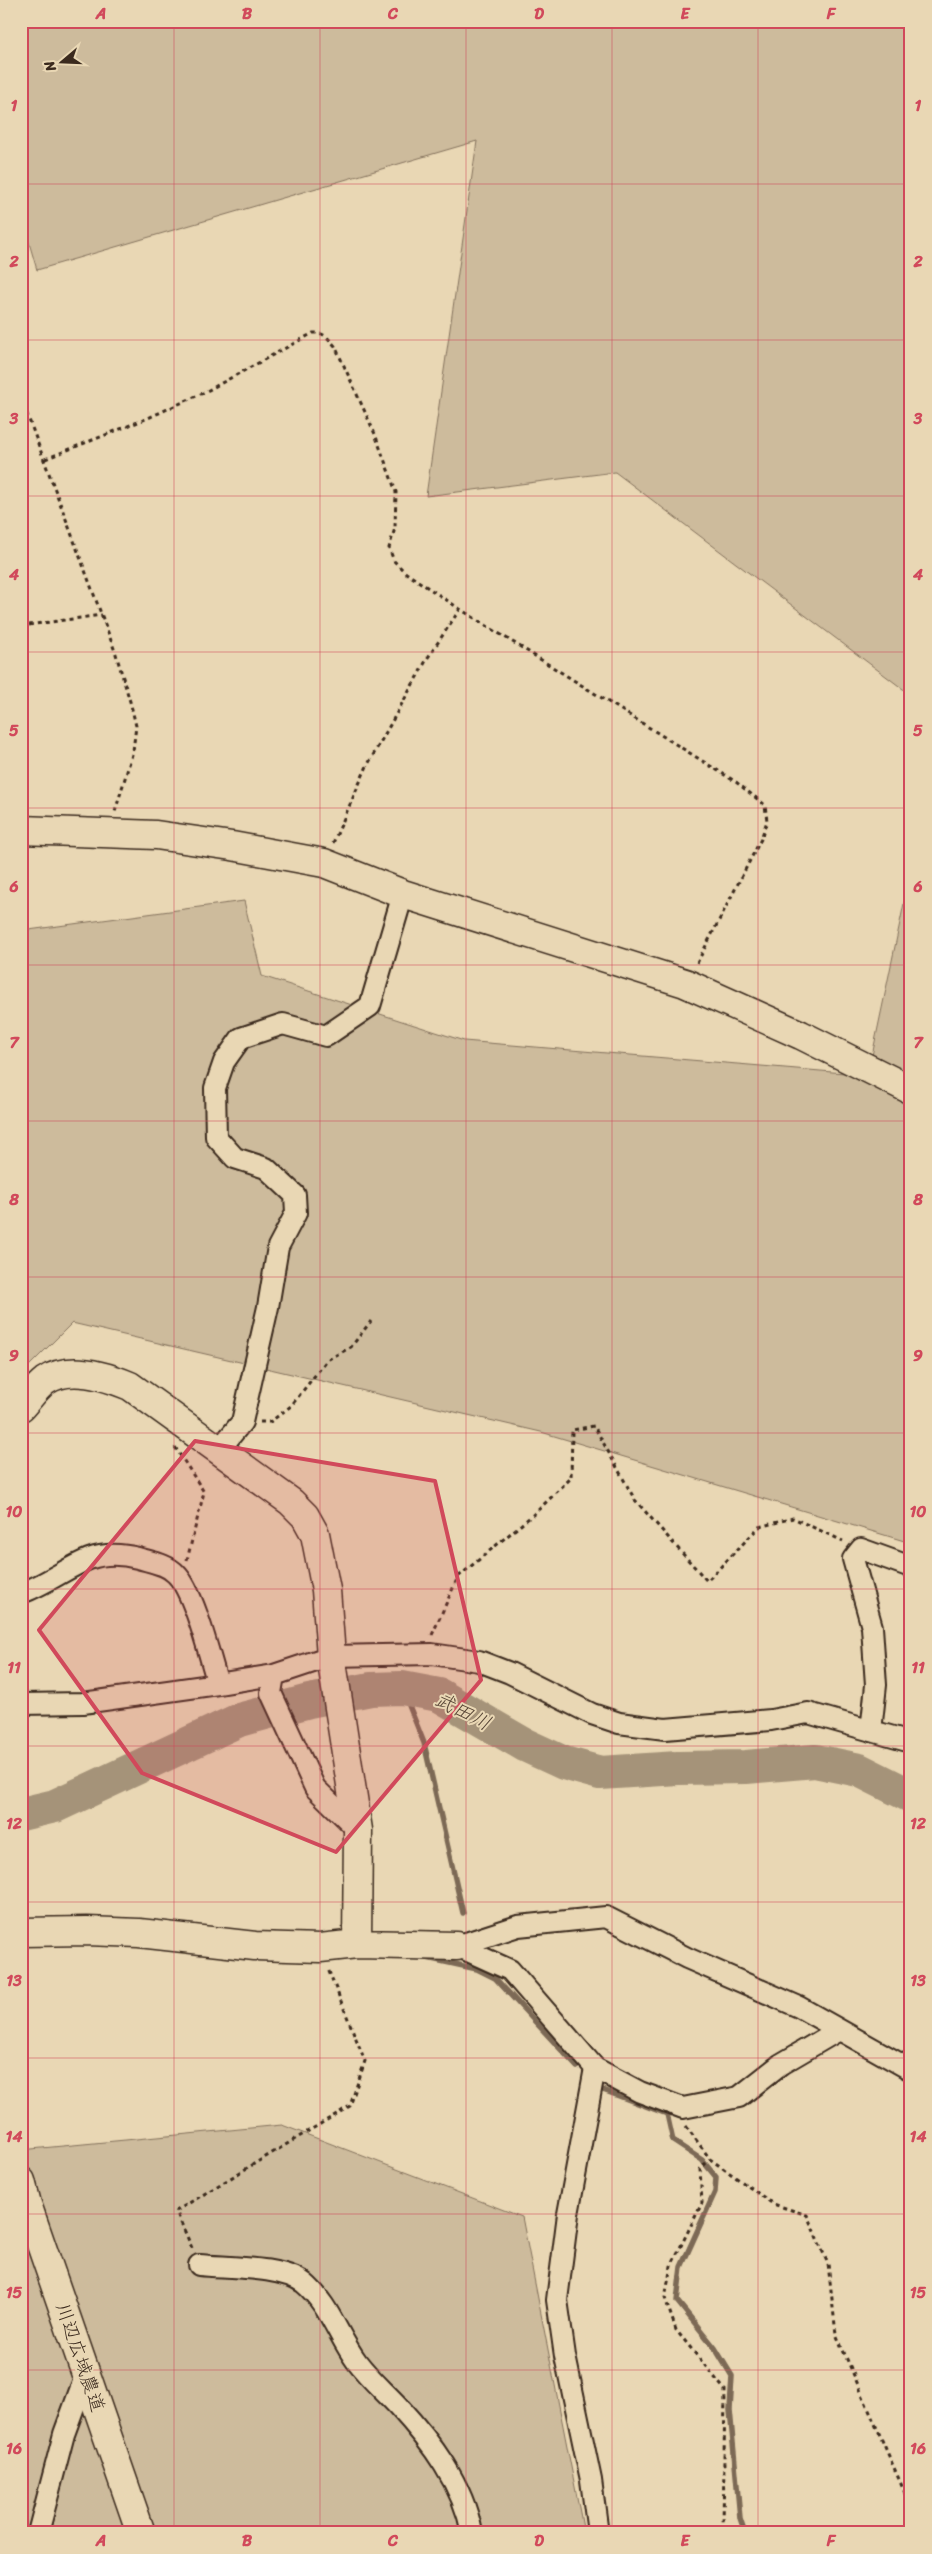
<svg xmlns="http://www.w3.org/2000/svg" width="932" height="2554" font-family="Sriracha,'Klee One',sans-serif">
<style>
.green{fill:#cdbb9c;stroke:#84725d}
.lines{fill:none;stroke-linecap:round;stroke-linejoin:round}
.stream{stroke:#7b6955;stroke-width:5.5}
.river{stroke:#a59379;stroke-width:34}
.street-casing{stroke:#3b2a1e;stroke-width:24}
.secondary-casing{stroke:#3b2a1e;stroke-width:31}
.path{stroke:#3b2a1e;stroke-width:3;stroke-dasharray:4 4;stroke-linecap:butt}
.street{stroke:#e9d7b4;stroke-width:20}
.secondary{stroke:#e9d7b4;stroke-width:28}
.marked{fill:#d1495b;fill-opacity:0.2;stroke:#d1495b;stroke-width:4;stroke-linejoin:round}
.grid{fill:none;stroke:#d1495b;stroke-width:1;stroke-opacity:0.55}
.labels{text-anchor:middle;stroke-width:4;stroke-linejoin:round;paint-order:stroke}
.street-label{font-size:19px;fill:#3b2a1e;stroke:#e9d7b4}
.water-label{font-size:20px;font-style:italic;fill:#564435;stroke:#e9d7b4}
.neatline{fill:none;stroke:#d1495b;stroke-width:2}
.grid-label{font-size:16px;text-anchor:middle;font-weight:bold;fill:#d1495b}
</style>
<rect width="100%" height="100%" fill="#e9d7b4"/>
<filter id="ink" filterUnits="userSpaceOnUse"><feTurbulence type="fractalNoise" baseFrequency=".02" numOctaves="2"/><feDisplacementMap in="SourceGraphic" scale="10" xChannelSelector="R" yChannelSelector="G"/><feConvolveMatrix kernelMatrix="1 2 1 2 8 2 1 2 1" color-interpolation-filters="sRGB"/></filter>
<g filter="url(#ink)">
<!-- green -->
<path class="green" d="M21 21H911V695L615 472 426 496 477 141 37 270 21 215Z
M911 870V1543L541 1432 72 1323 21 1374V931L244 901 262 976 464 1041 868 1075Z
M282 2125 522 2217 584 2533H21V2150Z"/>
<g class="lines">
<!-- stream -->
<path class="stream" d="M402 1688 424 1743 463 1913
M427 1958 477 1969 495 1978 577 2067
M603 2090 667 2114 673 2141 702 2160 716 2177 715 2192 681 2267 677 2301 715 2348 732 2376 730 2410 740 2518 745 2533"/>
<!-- river -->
<path class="river" d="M21 1814 55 1806 239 1720 309 1701 371 1689 402 1688 439 1695 525 1745 564 1763 600 1773 678 1768 746 1767 815 1761 859 1770 911 1796"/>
<!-- street casing -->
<g class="street-casing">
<path id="street" d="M218 1451 242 1422 268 1307 278 1247 296 1213 295 1195 266 1168 235 1158 216 1137 215 1088 224 1062 241 1038 283 1024 326 1036 370 1006 403 894
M21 1593C45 1585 66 1568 89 1559 105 1553 122 1554 138 1558 151 1562 167 1564 176 1574 194 1591 210 1658 218 1684
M274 1675 271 1693 315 1788 358 1830
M21 1704 83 1703 218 1684 274 1675 331 1656 432 1654 479 1661 510 1673 592 1714 619 1723 665 1729 771 1720 808 1713 911 1742
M871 1731 876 1685 872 1627 853 1559 861 1549 911 1567
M457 1946 518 1926 606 1917 687 1958 799 2007 911 2070
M457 1946 510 1970 595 2068 640 2092 683 2108 739 2097 781 2064 839 2030
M595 2068 568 2214 557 2300 565 2356 591 2480 598 2533
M199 2265C228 2268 281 2266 304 2283 329 2304 338 2336 357 2362 369 2378 384 2391 398 2406 431 2442 463 2484 472 2533
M38 2533 64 2434 86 2374"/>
</g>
<!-- secondary casing -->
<g class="secondary-casing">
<path id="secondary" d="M21 830 156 835 232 846 324 863 403 894 685 983 801 1035 911 1090
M21 1407C29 1398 36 1388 45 1381 69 1364 106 1376 130 1386L291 1502 305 1516 315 1534 326 1590 331 1656 358 1830 357 1944
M21 1932 87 1931 139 1933 255 1946 320 1948 357 1944 457 1946
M21 2181 27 2204 141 2533"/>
</g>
<!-- path -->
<path class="path" d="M21 398 116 654 131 705 136 726 133 751 115 812
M45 459 148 418 205 392 313 333C324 332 328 338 335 346L375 434 396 492 395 528 389 548 394 561 406 573 460 609 736 782 765 805 767 821 761 839 696 965
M21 626 102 615
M333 843 367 766 427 659 460 609
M260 1422H270L291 1406 327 1360 351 1347 371 1321
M175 1447 204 1492 187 1560
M432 1635 458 1577 535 1513 571 1478 572 1430 594 1426 635 1500 707 1581 759 1527 793 1518 843 1541
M686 2126 710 2159 773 2204 807 2215 828 2264 836 2334 911 2507
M192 2248 176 2211 350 2106 365 2061 328 1969
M683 2533 723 2529 725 2390 676 2330 665 2298 671 2266 702 2203 700 2169 710 2159"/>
<!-- street -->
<use href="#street" class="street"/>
<!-- secondary -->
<use href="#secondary" class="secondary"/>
</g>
</g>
<!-- marked area -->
<path class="marked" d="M195 1441 435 1481 481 1680 336 1852 142 1773 39 1630Z"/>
<!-- grid -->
<path class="grid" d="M174 21V2533M320 21V2533M466 21V2533M612 21V2533M758 21V2533M21 184H911M21 340H911M21 496H911M21 652H911M21 808H911M21 965H911M21 1121H911M21 1277H911M21 1433H911M21 1589H911M21 1746H911M21 1902H911M21 2058H911M21 2214H911M21 2370H911"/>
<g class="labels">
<!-- street labels -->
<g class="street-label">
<text transform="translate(81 2357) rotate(71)" y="7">川辺広域農道</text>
</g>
<!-- water labels -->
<g class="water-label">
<text transform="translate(463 1711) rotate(27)" y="7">武田川</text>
</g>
</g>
<!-- margin -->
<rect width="932" height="2554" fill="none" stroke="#e9d7b4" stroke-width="55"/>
<!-- north arrow -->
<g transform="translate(62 62) rotate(251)" stroke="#e9d7b4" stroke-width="4" paint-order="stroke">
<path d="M0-4L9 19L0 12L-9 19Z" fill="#3b2a1e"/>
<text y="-8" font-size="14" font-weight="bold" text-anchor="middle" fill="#3b2a1e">N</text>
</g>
<rect x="28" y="28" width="876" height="2498" class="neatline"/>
<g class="grid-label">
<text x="101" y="19">A</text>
<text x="247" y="19">B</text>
<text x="393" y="19">C</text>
<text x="539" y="19">D</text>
<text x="685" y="19">E</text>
<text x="831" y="19">F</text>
<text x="14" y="111">1</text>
<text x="918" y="111">1</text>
<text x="14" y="267">2</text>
<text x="918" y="267">2</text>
<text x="14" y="424">3</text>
<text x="918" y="424">3</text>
<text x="14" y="580">4</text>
<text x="918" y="580">4</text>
<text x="14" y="736">5</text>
<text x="918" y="736">5</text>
<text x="14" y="892">6</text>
<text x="918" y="892">6</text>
<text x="14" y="1048">7</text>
<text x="918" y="1048">7</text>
<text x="14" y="1205">8</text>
<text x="918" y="1205">8</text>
<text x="14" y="1361">9</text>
<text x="918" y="1361">9</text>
<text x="14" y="1517">10</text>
<text x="918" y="1517">10</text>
<text x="14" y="1673">11</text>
<text x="918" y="1673">11</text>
<text x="14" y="1829">12</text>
<text x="918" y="1829">12</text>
<text x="14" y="1986">13</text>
<text x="918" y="1986">13</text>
<text x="14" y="2142">14</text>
<text x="918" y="2142">14</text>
<text x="14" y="2298">15</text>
<text x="918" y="2298">15</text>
<text x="14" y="2454">16</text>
<text x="918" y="2454">16</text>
<text x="101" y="2546">A</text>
<text x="247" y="2546">B</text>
<text x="393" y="2546">C</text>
<text x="539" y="2546">D</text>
<text x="685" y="2546">E</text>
<text x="831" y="2546">F</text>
</g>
</svg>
